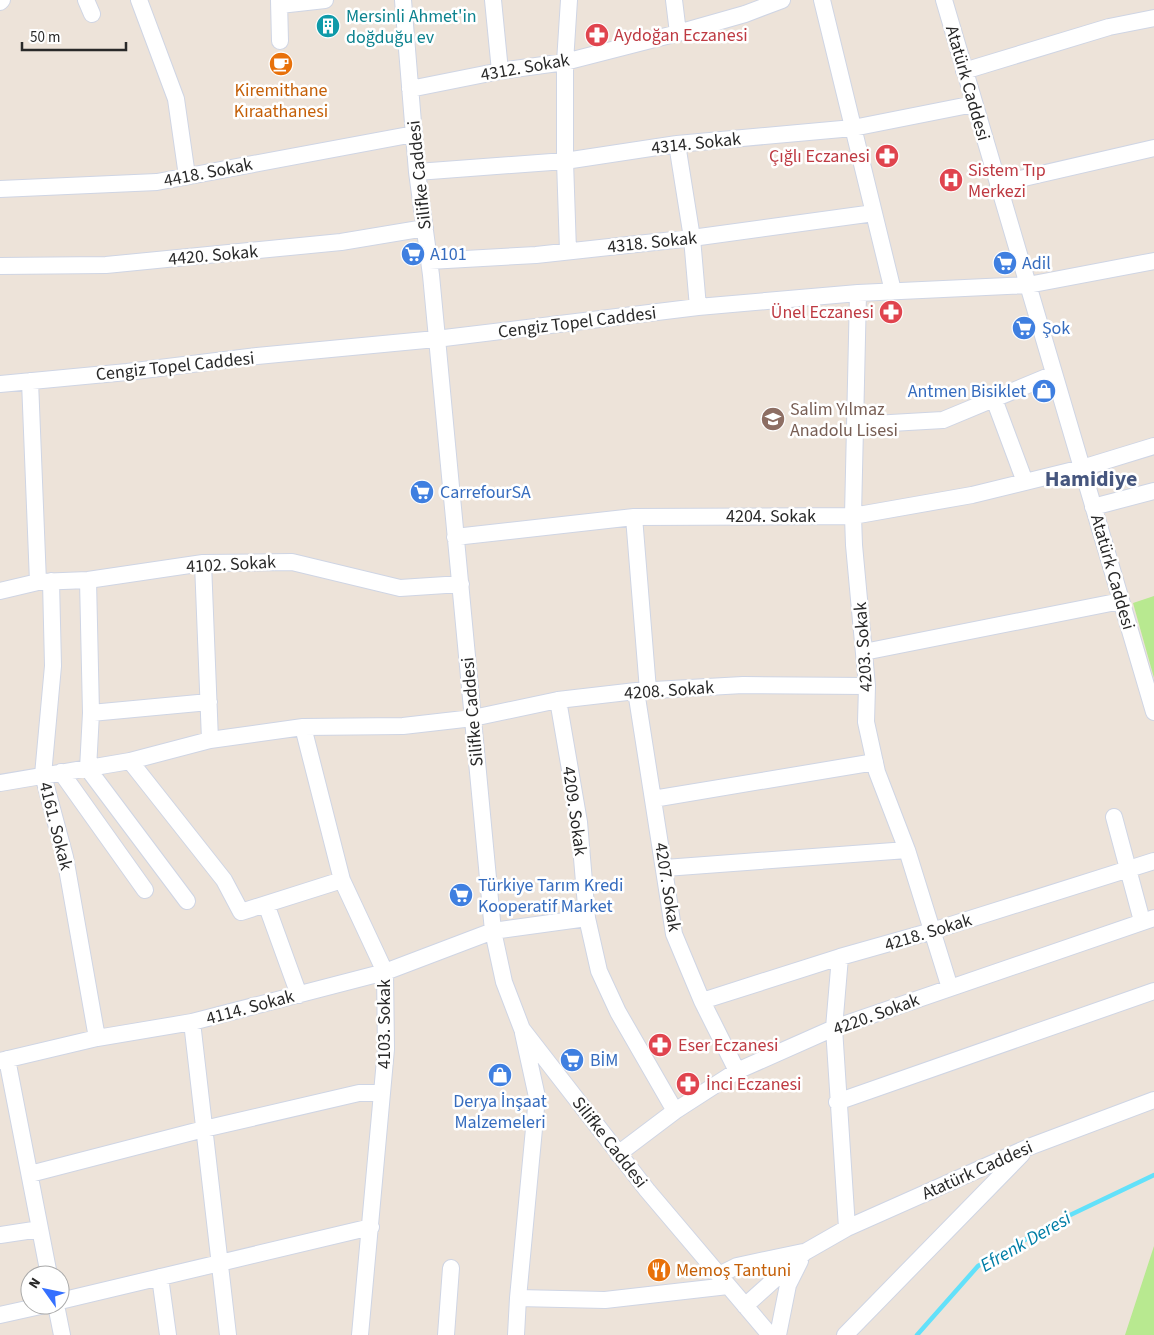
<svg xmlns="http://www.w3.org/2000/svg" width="1154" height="1335" font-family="'Source Sans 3',sans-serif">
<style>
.green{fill:#b8e990}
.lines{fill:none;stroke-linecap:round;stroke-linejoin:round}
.stream{stroke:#62e1fa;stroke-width:4.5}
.minor-casing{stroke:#cfd5e4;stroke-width:18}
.minor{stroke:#fff;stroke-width:16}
.labels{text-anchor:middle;stroke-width:5;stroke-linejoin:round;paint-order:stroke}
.culture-label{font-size:18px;fill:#0d838f;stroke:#fff;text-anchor:start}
.health-label{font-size:18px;fill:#be3a42;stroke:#fff;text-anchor:start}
.street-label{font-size:18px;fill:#292929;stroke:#fff}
.food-label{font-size:18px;fill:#c56008;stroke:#fff}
.shop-label{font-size:18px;fill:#366cbe;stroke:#fff;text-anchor:start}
.education-label{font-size:18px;fill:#785e54;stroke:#fff;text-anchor:start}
.water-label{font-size:19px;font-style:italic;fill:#017ea6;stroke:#fff}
.district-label{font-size:22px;font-weight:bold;fill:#46567e;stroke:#fff}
</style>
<rect width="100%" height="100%" fill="#ede3d9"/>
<!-- green -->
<path class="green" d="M1154 596V678L1133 603Z
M1154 1246V1335H1125Z"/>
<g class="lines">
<!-- stream -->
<path class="stream" d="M917 1335 978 1266 1066 1217 1154 1175"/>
<!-- minor casing -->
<g class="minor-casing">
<path id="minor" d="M86 0 92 14
M139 0 176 99 187 176
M279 0 280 41
M403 0 417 172 431 275 493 931 504 982 522 1029 647 1190 770 1335
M493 0 500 71
M674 0 678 33
M822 0 893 291
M944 0 1154 712
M0 2 2 0
M280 5 325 0
M964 71 1109 27 1154 18
M410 89 500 71 565 62 678 33 745 14 782 0
M677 144 692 238 698 307
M417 172 565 161 677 144 853 128 974 104
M998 184 1154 148
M0 189 157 182 414 134
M568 251 565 161V62L569 0
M429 261 536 255 692 238 874 213
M0 266 106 265 341 242 425 228
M858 293 853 516 854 545 867 686 866 722 877 772 907 850 950 988
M30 381 38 582
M0 384 127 372 257 356 436 339 698 307 858 293 1028 285 1154 261
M994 399 1025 482
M856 425 943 420 1054 374
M1093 507 1154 491
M634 517 648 690
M455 537 634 517 853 516 972 495 1082 468 1154 446
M203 563 210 740
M88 580 91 713 88 769 187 901
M51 581 53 666 43 775 65 857 97 1038
M0 591 38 582 88 580 203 563 292 562 400 588 461 584
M864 652 1121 601
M636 691 674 934 702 1001 737 1071
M558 700 579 822 587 918 599 971 618 1012 675 1111
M91 713 209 702
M303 727 342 880 385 972 386 1049 360 1335
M130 761 224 880 241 912 342 880
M61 772 145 890
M0 783 130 761 210 740 303 727 403 726 473 718 558 700 636 691 743 685 867 686
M653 799 875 762
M1114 817 1142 921
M665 868 907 850
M266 904 299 995
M840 957 834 1028 847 1228
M702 1001 840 957 932 931 1154 861
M192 1022 228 1335
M7 1059 49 1275
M0 1061 97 1038 192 1022 385 972 493 931 587 918
M837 1102 1154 991
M618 1154 675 1111 737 1071 834 1028 1154 918
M30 1174 204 1129 359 1093H382
M0 1235 40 1229
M719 1275 737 1266 803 1252
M160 1277 168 1335
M518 1298 605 1300 728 1286
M60 1301 371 1227
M56 1305 62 1335
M745 1306 805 1252 847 1228 1029 1147 1154 1100
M0 1315 45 1305
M446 1335 451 1268
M516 1335 518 1298 537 1097 523 1033
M778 1335 788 1285 800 1261
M845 1335 1022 1154"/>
</g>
<!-- minor -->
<use href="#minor" class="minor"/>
</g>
<!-- icons -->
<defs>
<g id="building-disc" transform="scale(1.25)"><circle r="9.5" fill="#0f9aa8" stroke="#fff"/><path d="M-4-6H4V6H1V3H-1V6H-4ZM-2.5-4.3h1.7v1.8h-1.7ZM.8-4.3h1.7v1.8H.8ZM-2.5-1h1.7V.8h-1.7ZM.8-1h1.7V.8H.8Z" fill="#fff"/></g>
<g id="pharmacy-disc" transform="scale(1.25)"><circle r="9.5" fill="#e0444e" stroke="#fff"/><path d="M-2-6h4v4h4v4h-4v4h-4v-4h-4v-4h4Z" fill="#fff"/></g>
<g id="cafe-disc" transform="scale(1.25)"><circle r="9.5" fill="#e8710a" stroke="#fff"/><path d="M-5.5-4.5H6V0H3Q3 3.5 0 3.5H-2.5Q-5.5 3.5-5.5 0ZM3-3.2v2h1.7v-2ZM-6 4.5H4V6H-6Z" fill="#fff"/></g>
<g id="hospital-disc" transform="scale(1.25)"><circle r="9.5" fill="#e0444e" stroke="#fff"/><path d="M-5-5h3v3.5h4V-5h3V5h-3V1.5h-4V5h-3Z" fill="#fff"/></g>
<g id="supermarket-disc" transform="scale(1.25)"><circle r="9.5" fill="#3f7fe0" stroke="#fff"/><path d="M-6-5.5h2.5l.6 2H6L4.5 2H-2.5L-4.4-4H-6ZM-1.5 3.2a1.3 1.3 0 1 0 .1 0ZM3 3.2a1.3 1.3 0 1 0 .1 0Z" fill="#fff"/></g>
<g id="shop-disc" transform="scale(1.25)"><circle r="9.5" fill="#3f7fe0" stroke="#fff"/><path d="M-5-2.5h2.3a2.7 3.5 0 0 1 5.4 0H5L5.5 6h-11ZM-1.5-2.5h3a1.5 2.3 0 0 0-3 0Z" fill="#fff"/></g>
<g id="school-disc" transform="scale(1.25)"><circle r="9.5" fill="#8d6e63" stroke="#fff"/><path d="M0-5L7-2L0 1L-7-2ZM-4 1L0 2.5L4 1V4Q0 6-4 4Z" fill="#fff"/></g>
<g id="restaurant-disc" transform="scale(1.25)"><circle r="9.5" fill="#e8710a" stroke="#fff"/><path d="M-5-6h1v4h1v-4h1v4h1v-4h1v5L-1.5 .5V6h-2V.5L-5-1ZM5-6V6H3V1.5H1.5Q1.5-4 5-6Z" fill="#fff"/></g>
</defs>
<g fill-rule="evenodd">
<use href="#building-disc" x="328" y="26"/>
<use href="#pharmacy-disc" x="597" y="35"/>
<use href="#cafe-disc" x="281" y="64"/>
<use href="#pharmacy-disc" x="887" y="156"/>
<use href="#hospital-disc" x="951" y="180"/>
<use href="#supermarket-disc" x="413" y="254"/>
<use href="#supermarket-disc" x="1005" y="263"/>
<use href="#pharmacy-disc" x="891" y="312"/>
<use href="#supermarket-disc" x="1024" y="328"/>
<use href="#shop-disc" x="1044" y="391"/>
<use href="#school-disc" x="773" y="419"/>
<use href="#supermarket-disc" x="422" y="492"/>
<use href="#supermarket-disc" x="461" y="895"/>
<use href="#pharmacy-disc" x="660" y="1045"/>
<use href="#supermarket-disc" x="572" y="1060"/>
<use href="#shop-disc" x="500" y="1075"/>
<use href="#pharmacy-disc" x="688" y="1084"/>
<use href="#restaurant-disc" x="659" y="1270"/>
</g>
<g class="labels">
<!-- culture labels -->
<g class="culture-label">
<text x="346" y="22">Mersinli Ahmet'in<tspan x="346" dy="21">doğduğu ev</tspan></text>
</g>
<!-- health labels -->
<g class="health-label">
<text x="614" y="41">Aydoğan Eczanesi</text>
<text x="870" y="162" text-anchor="end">Çığlı Eczanesi</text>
<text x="968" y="176">Sistem Tıp<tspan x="968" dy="21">Merkezi</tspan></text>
<text x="874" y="318" text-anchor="end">Ünel Eczanesi</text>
<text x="678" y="1051">Eser Eczanesi</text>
<text x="706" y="1090">İnci Eczanesi</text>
</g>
<!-- street labels -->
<g class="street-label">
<text transform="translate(525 67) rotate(-10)" y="6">4312. Sokak</text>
<text transform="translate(968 83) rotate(74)" y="6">Atatürk Caddesi</text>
<text transform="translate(696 143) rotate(-6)" y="6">4314. Sokak</text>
<text transform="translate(208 172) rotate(-11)" y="6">4418. Sokak</text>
<text transform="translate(419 175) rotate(-96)" y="6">Silifke Caddesi</text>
<text transform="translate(652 242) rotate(-6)" y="6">4318. Sokak</text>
<text transform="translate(213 255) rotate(-5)" y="6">4420. Sokak</text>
<text transform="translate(577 322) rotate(-7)" y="6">Cengiz Topel Caddesi</text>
<text transform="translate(175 366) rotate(-6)" y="6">Cengiz Topel Caddesi</text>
<text x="771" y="522">4204. Sokak</text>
<text transform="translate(231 564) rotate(-3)" y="6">4102. Sokak</text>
<text transform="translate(1113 572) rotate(74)" y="6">Atatürk Caddesi</text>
<text transform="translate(863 647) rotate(-94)" y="6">4203. Sokak</text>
<text transform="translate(669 690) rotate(-4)" y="6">4208. Sokak</text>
<text transform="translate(472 712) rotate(-95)" y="6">Silifke Caddesi</text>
<text transform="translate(575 811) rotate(82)" y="6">4209. Sokak</text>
<text transform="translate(56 826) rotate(76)" y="6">4161. Sokak</text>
<text transform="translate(668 887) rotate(81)" y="6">4207. Sokak</text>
<text transform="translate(928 932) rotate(-17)" y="6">4218. Sokak</text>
<text transform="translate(250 1007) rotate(-15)" y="6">4114. Sokak</text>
<text transform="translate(876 1014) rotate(-20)" y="6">4220. Sokak</text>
<text transform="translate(384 1024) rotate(-90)" y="6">4103. Sokak</text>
<text transform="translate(610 1142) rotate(52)" y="6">Silifke Caddesi</text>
<text transform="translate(977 1170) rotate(-24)" y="6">Atatürk Caddesi</text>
</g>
<!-- food labels -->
<g class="food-label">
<text x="281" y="96">Kiremithane<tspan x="281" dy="21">Kıraathanesi</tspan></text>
<text x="676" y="1276" text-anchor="start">Memoş Tantuni</text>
</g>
<!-- shop labels -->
<g class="shop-label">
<text x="430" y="260">A101</text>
<text x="1022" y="269">Adil</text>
<text x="1042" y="334">Şok</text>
<text x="1026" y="397" text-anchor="end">Antmen Bisiklet</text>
<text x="440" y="498">CarrefourSA</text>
<text x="478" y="891">Türkiye Tarım Kredi<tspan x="478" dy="21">Kooperatif Market</tspan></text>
<text x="590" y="1066">BİM</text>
<text x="500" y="1107" text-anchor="middle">Derya İnşaat<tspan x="500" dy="21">Malzemeleri</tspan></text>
</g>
<!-- education labels -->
<g class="education-label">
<text x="790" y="415">Salim Yılmaz<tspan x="790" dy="21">Anadolu Lisesi</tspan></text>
</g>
<!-- water labels -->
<g class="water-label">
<text transform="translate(1025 1241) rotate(-30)" y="7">Efrenk Deresi</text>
</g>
<!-- district labels -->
<g class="district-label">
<text x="1091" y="486">Hamidiye</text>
</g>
</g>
<!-- north arrow -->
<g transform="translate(45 1290) rotate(303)"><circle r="24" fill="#ffffff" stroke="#a9a9a9"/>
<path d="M0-4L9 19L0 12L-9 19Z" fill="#3570ff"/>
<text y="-8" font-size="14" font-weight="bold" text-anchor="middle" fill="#292929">N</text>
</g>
<!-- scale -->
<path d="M22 42v8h104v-8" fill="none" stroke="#292929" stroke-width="2.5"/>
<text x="30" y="42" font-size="15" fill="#292929" stroke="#ffffff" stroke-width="4" paint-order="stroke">50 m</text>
</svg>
